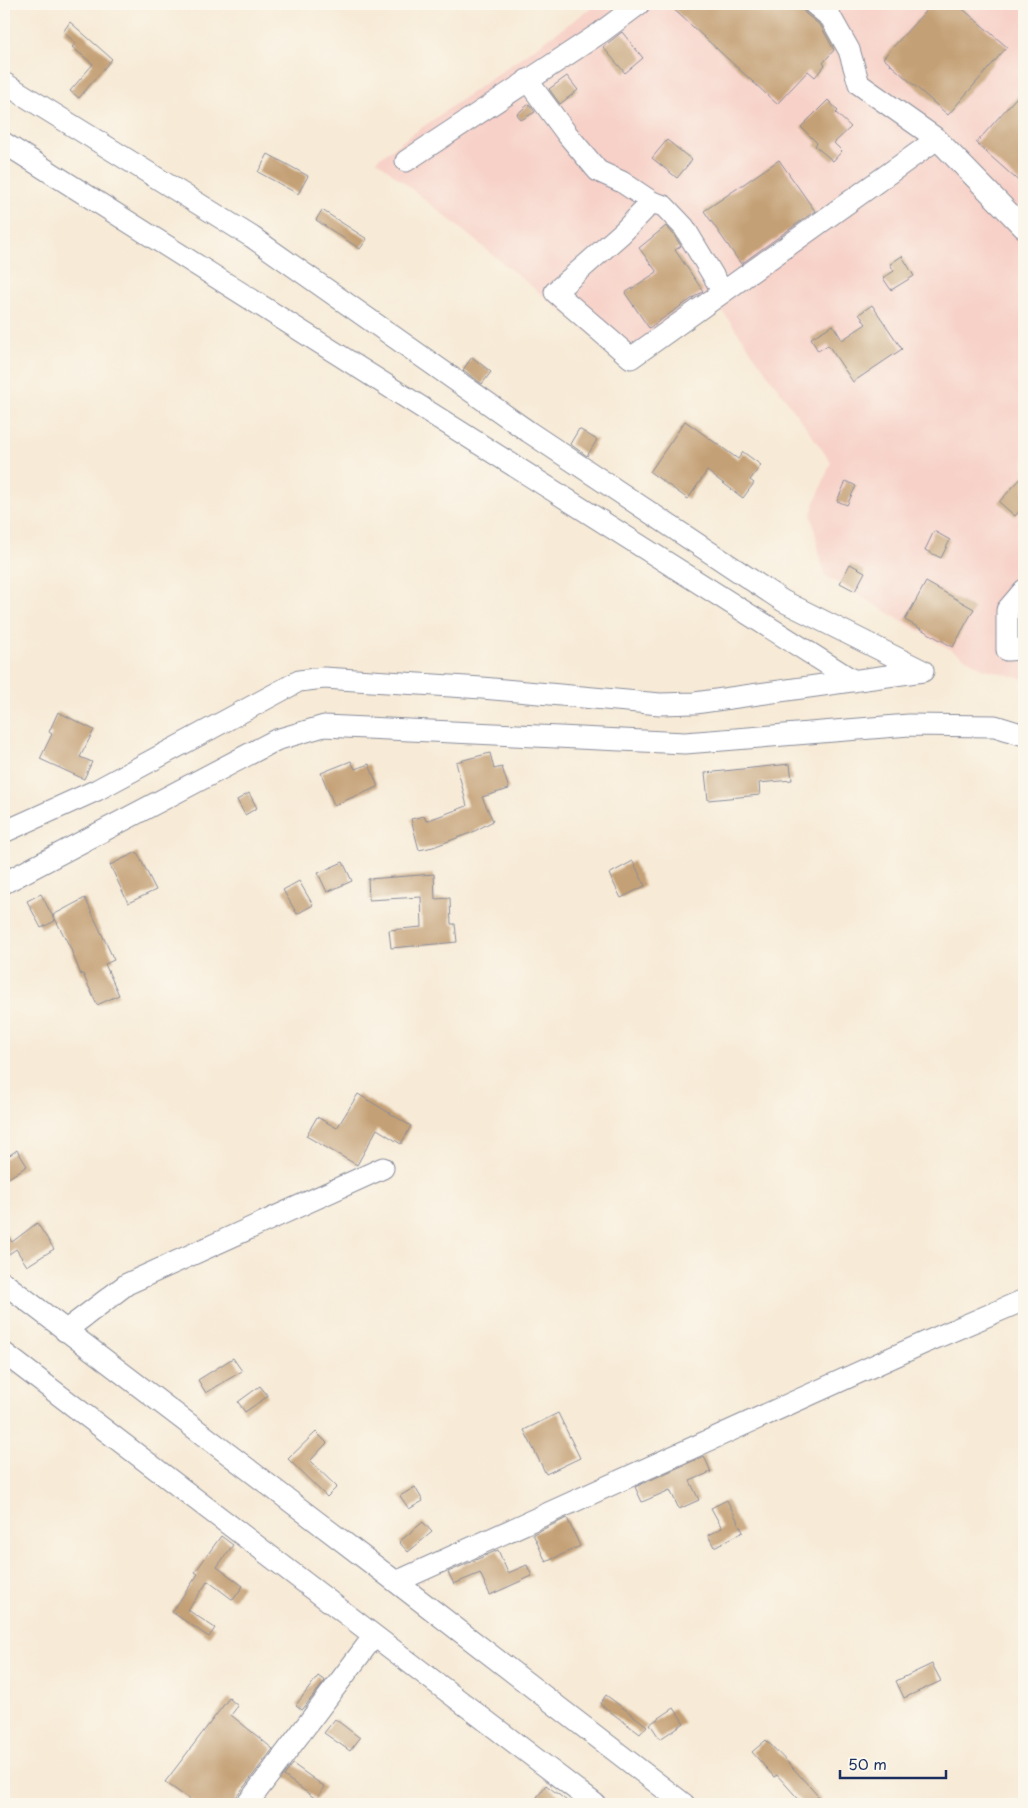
<svg xmlns="http://www.w3.org/2000/svg" width="1028" height="1808" font-family="'Playpen Sans',sans-serif">
<style>
.built{fill:#f7d1c8}
.building{fill:#c4a076}
.lines{fill:none;stroke-linecap:round;stroke-linejoin:round}
.minor-casing{stroke:#898c9a;stroke-width:23}
.minor{stroke:#fff;stroke-width:21}
</style>
<rect width="100%" height="100%" fill="#fbf7ec"/>
<filter id="ink" filterUnits="userSpaceOnUse"><feTurbulence type="fractalNoise" baseFrequency=".02" numOctaves="2"/><feDisplacementMap in="SourceGraphic" scale="10" xChannelSelector="R" yChannelSelector="G"/><feConvolveMatrix kernelMatrix="1 2 1 2 8 2 1 2 1" color-interpolation-filters="sRGB"/></filter>
<filter id="wash" filterUnits="userSpaceOnUse"><feTurbulence type="fractalNoise" baseFrequency=".0096" numOctaves="4" result="noise"/><feDisplacementMap in="SourceGraphic" scale="20" xChannelSelector="R" yChannelSelector="G"/><feGaussianBlur stdDeviation="1.12" result="paint"/><feColorMatrix in="noise" values="0 0 0 0 0 0 0 0 0 0 0 0 0 0 0 0 0 1.4 0 .05"/><feComposite in="paint" operator="in"/></filter>
<g filter="url(#wash)">
<rect width="100%" height="100%" fill="#f7ead6"/>
<!-- built -->
<path class="built" d="M597 4H1024V679L982 668 824 575 811 513 831 462 713 298 619 357 376 160Z"/>
<g id="blocks">
<!-- building -->
<path class="building" d="M668 4H798L806 14 821 26 834 50 823 63 825 65 815 77 808 71 777 104Z
M932 4H957L1007 47 948 115 883 58Z
M70 22 112 59 79 98 70 91 93 64 72 47 76 43 63 32Z
M622 32 643 58 625 73 603 47Z
M567 76 578 90 560 104 549 89Z
M1024 89V186L976 143Z
M828 100 838 111 836 113 851 127 834 143 842 151 833 161 815 146 817 143 801 127Z
M529 104 535 112 521 120 517 114Z
M667 140 692 160 677 178 652 158Z
M268 154 308 176 298 194 258 172Z
M779 160 815 211 741 264 704 211Z
M322 210 367 239 360 249 316 220Z
M666 226 674 235 681 246 675 250 703 291 649 328 625 293 657 272 639 248Z
M902 256 914 276 891 290 883 278 894 271 890 264Z
M872 305 902 349 853 382 828 345 818 351 811 338 833 325 842 340 866 324 859 314Z
M472 357 491 372 482 384 463 370Z
M685 421 738 459 743 452 761 465 750 480 754 483 743 498 707 471 688 499 650 472Z
M579 429 597 440 587 456 570 444Z
M1024 475V506L1015 516 999 502Z
M846 481 856 486 847 505 837 501Z
M934 531 950 540 941 558 925 550Z
M850 564 865 572 855 591 840 583Z
M926 582 974 609 953 647 905 620Z
M58 712 94 730 80 757 92 762 84 779 40 759 52 734 49 732Z
M490 753 494 769 502 767 509 789 482 797 493 821 473 832 433 847 419 850 411 819 424 816 426 821 467 806 456 762Z
M351 761 355 769 369 764 378 787 334 805 321 773Z
M790 764 792 780 759 783 760 795 708 800 705 773Z
M249 793 257 808 245 815 237 800Z
M137 852 156 890 128 903 110 865Z
M633 861 645 886 621 898 609 874Z
M343 862 352 881 327 892 318 873Z
M434 874 435 899 450 898 451 924H455L457 942 391 948 389 930 422 927 421 897 369 900 368 879Z
M299 881 313 905 297 914 283 890Z
M41 894 55 921 41 928 27 901Z
M85 898 114 960 105 964 119 995 97 1005 83 974 81 975 70 947 53 915Z
M358 1094 411 1126 401 1144 377 1129 357 1165 306 1136 317 1117 337 1128Z
M17 1150 27 1166 4 1181V1159Z
M37 1223 54 1249 27 1266 16 1249 4 1258V1231L12 1242Z
M233 1358 242 1371 206 1393 198 1380Z
M260 1386 268 1396 245 1412 238 1402Z
M558 1413 580 1458 546 1474 524 1430Z
M316 1432 327 1443 310 1461 337 1487 327 1497 288 1459Z
M704 1456 711 1472 690 1481 699 1500 679 1509 670 1490 642 1502 635 1487Z
M415 1487 423 1501 409 1509 400 1496Z
M727 1500 743 1532 714 1547 708 1535 722 1528 711 1508Z
M567 1518 580 1546 546 1562 533 1534Z
M423 1522 432 1532 408 1552 399 1542Z
M221 1536 233 1545 217 1567 243 1586 233 1600 208 1581 188 1610 215 1628 209 1637 172 1612 198 1574 195 1572Z
M498 1550 508 1573 527 1565 532 1576 490 1595 480 1573 454 1584 448 1572Z
M932 1664 941 1681 904 1698 896 1681Z
M318 1676 325 1681 302 1710 296 1705Z
M606 1695 647 1726 640 1734 600 1704Z
M229 1698 238 1706 231 1715 273 1749 237 1796 235 1804H196L165 1782Z
M674 1708 684 1723 660 1739 650 1724Z
M335 1719 360 1738 350 1751 324 1733Z
M766 1740 794 1769 825 1804H803L777 1775 774 1777 752 1752Z
M293 1764 325 1787 316 1799 284 1776Z
M546 1785 571 1804H532Z"/>
</g>
</g>
<g filter="url(#ink)">
<use href="#blocks" fill-opacity="0" stroke="#898c9a" stroke-width="1"/>
<g class="lines">
<!-- minor casing -->
<g class="minor-casing">
<path id="minor" d="M814 4 831 18 849 50 859 84 937 139 1024 228
M527 80 567 134 598 171 622 182 652 202 664 206 684 227 723 292
M4 83 252 237 529 432 783 601 923 671
M4 143 854 681
M406 161 600 33 639 4
M652 202 622 233 555 292 631 358 937 139
M1024 590 1007 610V650L1024 649
M4 832 97 790 299 681 324 678 482 688 660 704 695 703 923 671
M4 883 276 740 324 726 685 743 909 725 995 726 1024 735
M4 1283 396 1582 684 1804
M65 1331 127 1284 383 1168
M4 1353 595 1804
M396 1582 924 1343 1024 1300
M247 1804 374 1636"/>
</g>
<!-- minor -->
<use href="#minor" class="minor"/>
</g>
</g>
<!-- margin -->
<rect width="1028" height="1808" fill="none" stroke="#fbf7ec" stroke-width="20"/>
<!-- scale -->
<path d="M840 1770v8h106v-8" fill="none" stroke="#1b2f5e" stroke-width="2.5"/>
<text x="848" y="1770" font-size="15" fill="#1b2f5e" stroke="#fbf7ec" stroke-width="4" paint-order="stroke">50 m</text>
</svg>
